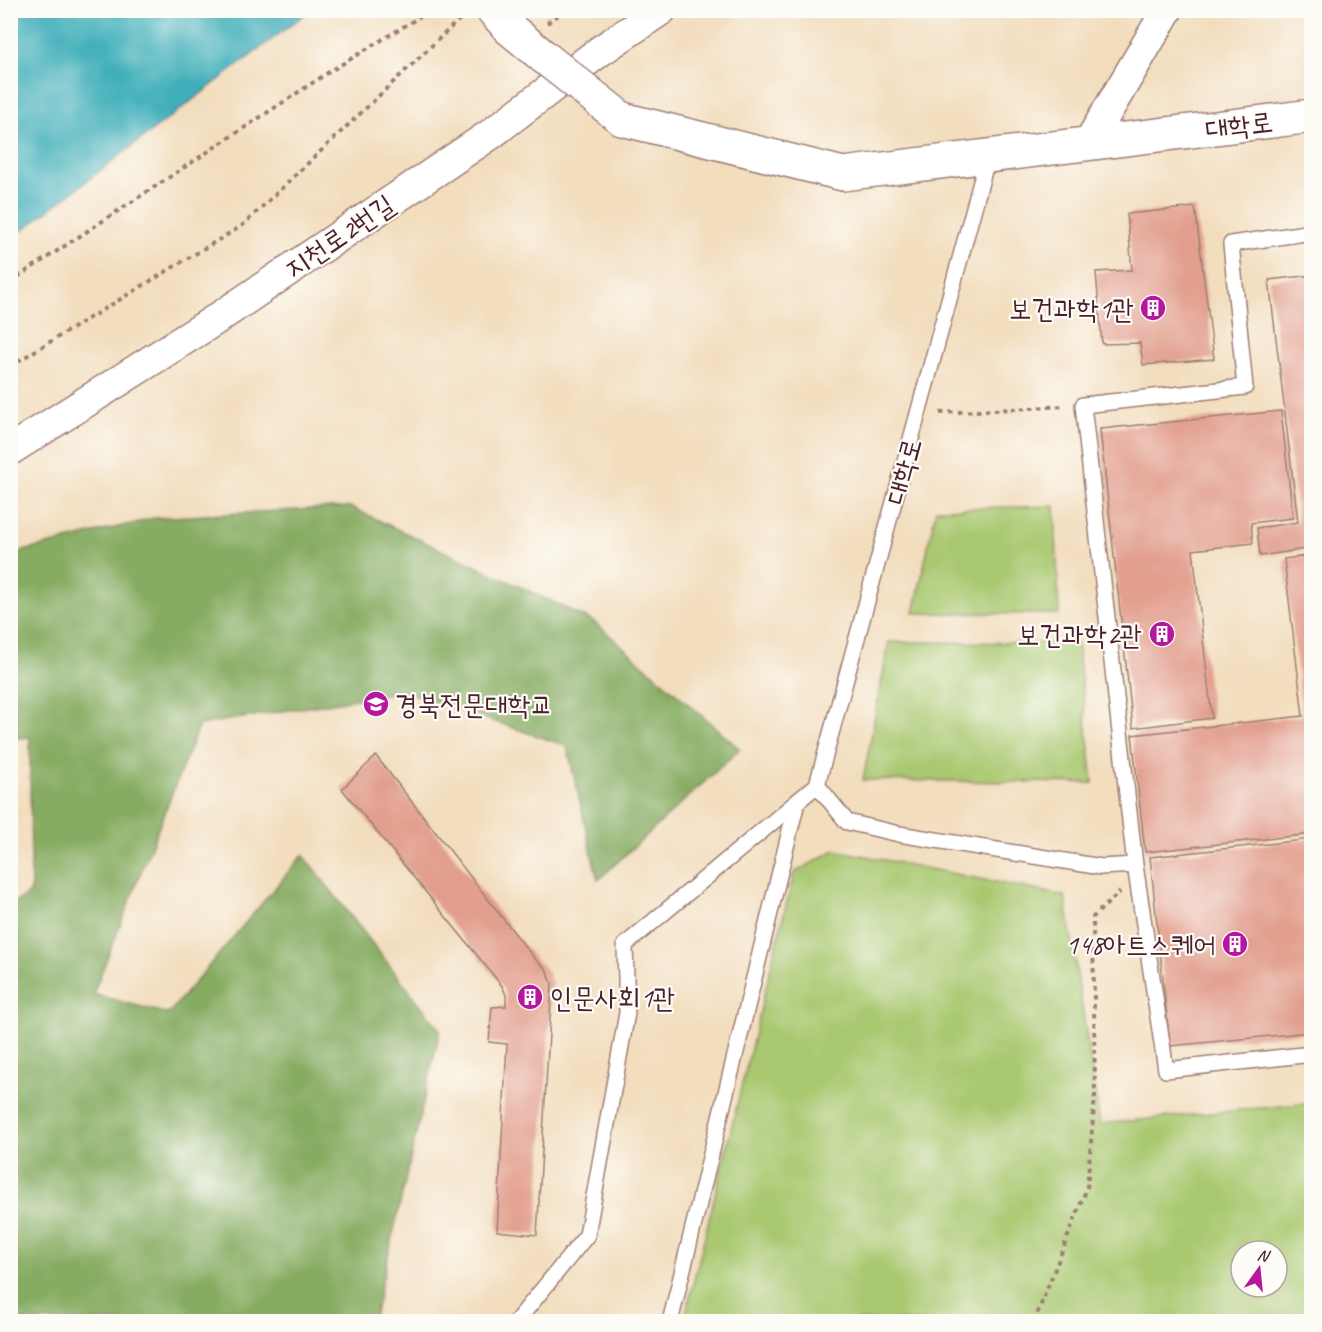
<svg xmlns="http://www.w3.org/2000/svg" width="1322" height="1332" font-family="Caveat,'Poor Story',sans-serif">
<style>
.green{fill:#a9c870;stroke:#7a744e;stroke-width:1.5;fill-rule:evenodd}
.forest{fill:#86ac62;stroke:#686646;stroke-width:1.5}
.water{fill:#3fafba;stroke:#446772;stroke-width:1.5}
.building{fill:#e29f8e}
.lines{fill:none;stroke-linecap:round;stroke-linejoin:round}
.lane-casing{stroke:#9e7e74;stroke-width:18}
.street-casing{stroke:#9e7e74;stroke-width:33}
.secondary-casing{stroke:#9e7e74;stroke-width:36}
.path{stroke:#9e7e74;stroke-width:4;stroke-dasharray:4.5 4.5;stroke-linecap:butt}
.lane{stroke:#fff;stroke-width:15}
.street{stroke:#fff;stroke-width:30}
.secondary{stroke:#fff;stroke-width:33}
.secondary-bridge-casing{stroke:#9e7e74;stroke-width:36;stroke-linecap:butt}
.secondary-bridge{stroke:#fff;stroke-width:33}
.labels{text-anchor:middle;stroke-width:4.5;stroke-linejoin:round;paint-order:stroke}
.street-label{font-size:28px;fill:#4a1f2b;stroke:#fdfcf7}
.poi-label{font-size:28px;fill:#4a1f2b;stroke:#fdfcf7;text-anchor:end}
</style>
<rect width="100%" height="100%" fill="#fdfcf7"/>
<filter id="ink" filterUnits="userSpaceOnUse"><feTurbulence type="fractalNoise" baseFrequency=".0167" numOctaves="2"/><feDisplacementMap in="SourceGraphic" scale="12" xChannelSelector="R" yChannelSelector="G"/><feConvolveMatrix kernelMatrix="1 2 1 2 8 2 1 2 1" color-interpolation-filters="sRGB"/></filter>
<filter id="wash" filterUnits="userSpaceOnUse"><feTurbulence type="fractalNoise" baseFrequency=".008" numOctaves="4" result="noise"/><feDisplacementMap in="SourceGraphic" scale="24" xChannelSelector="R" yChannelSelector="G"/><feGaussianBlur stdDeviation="1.35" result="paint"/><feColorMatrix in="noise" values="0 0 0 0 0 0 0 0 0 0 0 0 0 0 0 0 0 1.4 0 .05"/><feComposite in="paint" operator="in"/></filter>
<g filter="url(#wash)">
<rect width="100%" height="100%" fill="#f2ddbd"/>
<!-- green -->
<path class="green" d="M1055 506 1059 614 914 613 936 509Z
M889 642 1077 643 1093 783 863 780Z
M835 850 1065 896 1100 1124 1311 1103V1321H684L794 873ZM1241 1251H1277V1287H1241Z"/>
<!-- forest -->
<path class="forest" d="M350 507 593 621 740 749 598 880 567 746 404 691 199 725 93 994 168 1014 303 855 440 1030 373 1321H11L10 906 31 892 30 737 11 739V554L154 518Z"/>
<!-- water -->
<path class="water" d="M11 10H309V11L11 239Z"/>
<g id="blocks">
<!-- building -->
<path class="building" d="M1195 207 1214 359 1143 365 1140 343 1102 344 1096 272 1132 270 1127 214Z
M1312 275V548L1260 556 1257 528 1298 522 1269 280Z
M1281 411 1293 518 1251 523 1253 543 1193 550 1212 718 1133 728 1100 429Z
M1312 555V834L1145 852 1132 735 1303 716 1284 559Z
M376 756 534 958 546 969 552 983 537 1235 497 1231 507 1044 489 1042 492 1007 506 1006V995L502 986 342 789Z
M1312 839V1032L1170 1046 1150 857Z"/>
</g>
</g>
<g filter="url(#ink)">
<use href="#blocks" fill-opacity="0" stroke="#9e7e74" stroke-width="1.5"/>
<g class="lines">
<!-- lane casing -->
<g class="lane-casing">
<path id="lane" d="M817 785 847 822 899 834 1101 867 1135 865 1166 1070 1312 1054
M817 785 988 156
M1135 865 1083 405 1245 387 1231 244 1312 232
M516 1322 587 1235 627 1013 625 945 817 785
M670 1322 797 802"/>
</g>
<!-- street casing -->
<g class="street-casing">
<path id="street" d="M1088 144 1167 10
M10 450 215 320 491 134 600 51 661 10"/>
</g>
<!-- secondary casing -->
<g class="secondary-casing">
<path id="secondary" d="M493 10 510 29 544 57
M622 119 843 174 1312 116"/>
</g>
<!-- path -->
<path class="path" d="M547 23 566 10
M10 282 329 72 431 10
M10 366 243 225 464 15
M940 413 1064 406
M1034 1322 1087 1188 1095 1095 1093 917 1120 892"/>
<!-- lane -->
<use href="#lane" class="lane"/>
<!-- street -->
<use href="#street" class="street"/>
<!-- secondary -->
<use href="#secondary" class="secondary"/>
<!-- secondary-bridge casing -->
<g class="secondary-bridge-casing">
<path id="secondary-bridge" d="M544 57 622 119"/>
</g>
<!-- secondary-bridge -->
<use href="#secondary-bridge" class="secondary-bridge"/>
</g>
</g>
<!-- icons -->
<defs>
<g id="building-disc" transform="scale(1.35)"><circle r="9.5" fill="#b5179e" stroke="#fdfcf7"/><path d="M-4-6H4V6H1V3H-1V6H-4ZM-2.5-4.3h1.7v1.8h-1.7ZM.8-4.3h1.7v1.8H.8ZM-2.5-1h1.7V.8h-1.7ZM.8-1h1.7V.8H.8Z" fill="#fff"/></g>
<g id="university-disc" transform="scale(1.35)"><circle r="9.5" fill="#b5179e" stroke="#fdfcf7"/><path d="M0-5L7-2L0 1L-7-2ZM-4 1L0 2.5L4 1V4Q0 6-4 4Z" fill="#fff"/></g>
</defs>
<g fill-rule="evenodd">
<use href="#building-disc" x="1153" y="308"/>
<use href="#building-disc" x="1162" y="634"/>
<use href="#university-disc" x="376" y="704"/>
<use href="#building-disc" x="1235" y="944"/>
<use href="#building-disc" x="530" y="997"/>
</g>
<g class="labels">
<!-- street labels -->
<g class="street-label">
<text transform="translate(1239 125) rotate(-7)" y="10">대학로</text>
<text transform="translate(339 236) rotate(-34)" y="10">지천로2번길</text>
<text transform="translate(903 471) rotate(-75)" y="10">대학로</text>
</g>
<!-- poi labels -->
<g class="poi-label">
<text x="1134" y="318">보건과학1관</text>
<text x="1142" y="644">보건과학2관</text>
<text x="395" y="714" text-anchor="start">경북전문대학교</text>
<text x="1216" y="954">148아트스퀘어</text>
<text x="550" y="1007" text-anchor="start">인문사회1관</text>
</g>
</g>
<!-- margin -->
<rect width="1322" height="1332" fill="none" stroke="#fdfcf7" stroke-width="36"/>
<!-- north arrow -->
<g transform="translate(1259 1269) rotate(15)"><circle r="28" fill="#fdfcf7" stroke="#b5a4a5" stroke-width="1.5"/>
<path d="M0-4.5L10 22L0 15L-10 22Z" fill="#b5179e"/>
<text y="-9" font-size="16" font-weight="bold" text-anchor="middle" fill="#4a1f2b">N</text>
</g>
</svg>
